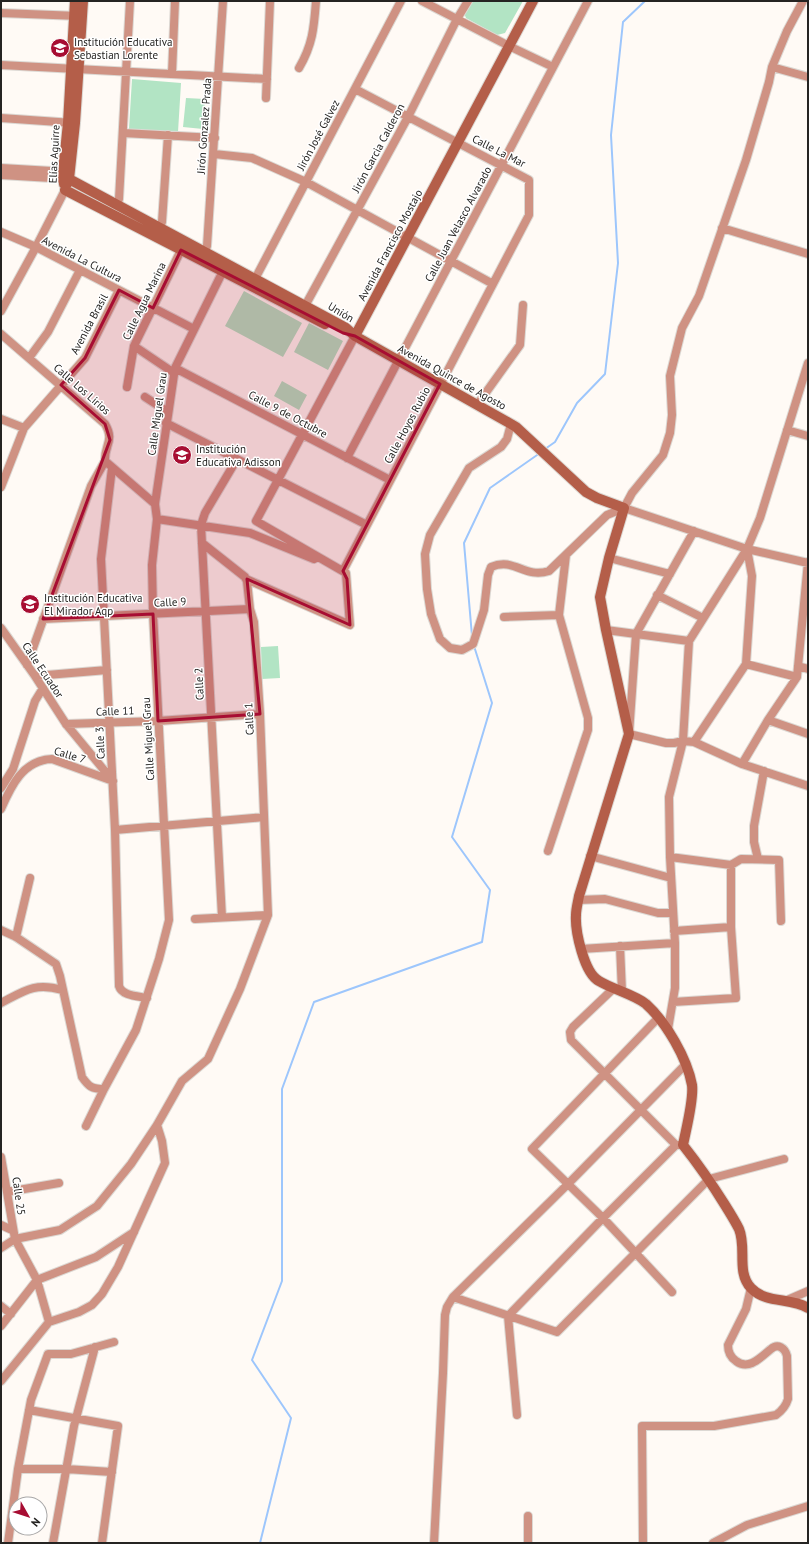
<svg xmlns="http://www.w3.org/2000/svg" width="809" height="1544" font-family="'PT Sans',sans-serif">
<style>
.green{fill:#b2e4c4}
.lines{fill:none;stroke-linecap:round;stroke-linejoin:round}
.stream{stroke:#9dc6fc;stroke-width:2}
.street-casing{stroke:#dcd8d3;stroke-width:10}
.secondary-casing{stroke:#dcd8d3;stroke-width:12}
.street{stroke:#cf9283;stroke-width:8}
.secondary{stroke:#b45e49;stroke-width:10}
.marked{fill:#a70d32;fill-opacity:0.2;stroke:#a70d32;stroke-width:3;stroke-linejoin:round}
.labels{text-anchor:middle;stroke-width:3;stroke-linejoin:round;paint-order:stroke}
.poi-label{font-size:11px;fill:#252422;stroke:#fff;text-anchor:start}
.street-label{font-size:11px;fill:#252422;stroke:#fff}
</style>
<rect width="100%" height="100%" fill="#fffaf5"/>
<!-- green -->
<path class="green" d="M471 1H523L505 33 497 35 466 18 464 13Z
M132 79 181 83 178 132 129 129Z
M186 98 205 99 203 129 183 127Z
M244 291 302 323 283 357 225 326Z
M309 323 343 341 328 370 294 352Z
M282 381 307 395 299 410 274 396Z
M278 646 280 678 262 679 261 647Z"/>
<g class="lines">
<!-- stream -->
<path class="stream" d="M545 449 555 442 577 403 605 374 618 263 611 135 623 22 645 1
M472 636 464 543 490 488 540 453
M260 1543 291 1418 252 1360 282 1281V1089L314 1002 482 942 490 890 452 837 492 703 474 646"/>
<!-- street casing -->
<g class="street-casing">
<path id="street" d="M422 1 509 46 553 67
M1 13 79 16
M1 65 267 79
M772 67 808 77
M299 68C313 44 314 27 316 1
M172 74 175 1
M266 98 270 1
M1 118 73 123
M123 133 215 138
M214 154 252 158 306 182 493 284
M1 168 69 172
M1 175 68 179
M117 205 119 199 130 1
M160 228 162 222 168 135
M722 228 808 254
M1 232 36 247 194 329
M205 252 207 246 223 1
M255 279 401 1
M305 306 408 117 457 19 468 1
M1 311 36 247 61 198 65 190
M1 334 105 424C115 441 104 445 105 461L155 504
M134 346 174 373
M29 358 48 332 80 270
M175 368 390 480
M127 387 134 346 181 250
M145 397 168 412
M477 405 520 345 523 305
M1 419 24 428
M166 423 367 525
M511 424 507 439 501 447 469 468 430 535 425 554 427 589 431 614 440 639 450 648 462 650 473 644 484 610 488 575 491 567C515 557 524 579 549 571L607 515 624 508 632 493 663 455 670 433 672 415 670 376 682 328 699 296 746 160 769 82 772 67 787 31 803 1
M787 430 808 436
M347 458 588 1
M112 468 101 559 115 830 119 986C122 996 138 996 147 998
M1 487 24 428 85 358 119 290
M624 508 747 549 808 563
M157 519 250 533 314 559
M694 531 636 634 629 734 666 743H674L683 741 694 742 742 764 808 786
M609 558 670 574
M343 571 529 215V180L355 89
M246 579 350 625 346 573 256 521 355 336
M657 595 703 618
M504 617 559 615
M43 619 250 609
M1 628 35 676 66 724 113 781
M606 630 689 641
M746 664 797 677
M27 665 91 486 105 461
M798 666 808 669
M35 676 107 670
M768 720 808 734
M66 724 158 721 260 714
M694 742 746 664 752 576 747 549
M742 764 768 720 797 677 808 562
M1 788 13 769 35 701 43 688
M1 809C11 786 23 760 52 759L113 781
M115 830 264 817
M548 851 588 730V718L559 615 566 555
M590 856 671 878
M670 857 731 865 741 859 779 860 781 921
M758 859 754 842V826L764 771
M578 900 605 899 658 913H673
M222 917 201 525 205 513 237 459
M195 919 268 915
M1 930 16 937 56 964 60 976 82 1077C89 1087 92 1089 104 1089L136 1030 159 959 169 920 153 614 152 565 157 519 155 504 175 368 223 271
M674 931 731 927
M16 937 30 878
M620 946 622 992
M581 949 675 943
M614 988 573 1027 570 1032 571 1040 676 1145
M673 1002 736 998 731 927V865
M1 1003C24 991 35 982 62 990
M659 1017 532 1149 603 1218 672 1292
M668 1029 675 988V943L670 857 669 797 683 741 689 641 747 549 760 518 808 363
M86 1126 104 1089
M1 1157 15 1239 37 1280 49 1322
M7 1192 59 1183
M1 1225 12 1230
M1 1248 15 1239 60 1230 97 1206 131 1164 157 1125 182 1081 208 1059 240 989 268 915 260 714 254 622 250 609 247 581 245 577 202 543
M453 1297 557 1332 709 1179 784 1159
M785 1301 808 1291
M1 1306 11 1314
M1 1326 37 1280 96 1257 134 1232
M1 1381 49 1322 79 1312 92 1305 102 1294 118 1267 165 1163 162 1141 157 1125
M29 1410 118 1426 102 1543
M517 1415 508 1316 603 1218 676 1145H683
M18 1469H66L112 1472
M528 1516V1543
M8 1543 18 1469 31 1400 48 1354H71L114 1342
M53 1543 74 1426 95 1347
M434 1543 443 1373 445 1315 447 1307 453 1297 568 1184 686 1064
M643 1543 642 1426H714L776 1415C783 1410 786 1406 788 1399L787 1356C785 1348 778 1343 771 1349 761 1357 749 1371 736 1361 730 1357 728 1351 728 1345L746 1309 751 1288
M713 1543 747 1525 808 1506"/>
</g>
<!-- secondary casing -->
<g class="secondary-casing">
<path id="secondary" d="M69 179 346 328 355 336 511 424 516 427 586 492 597 498 624 508 609 558 600 597 606 630 629 734 579 896C578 902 576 909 576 915 575 931 584 973 599 981 612 989 635 995 646 1004 666 1022 687 1058 692 1085 694 1100 686 1129 683 1145 698 1164 712 1184 725 1205 730 1213 735 1221 739 1229 747 1248 736 1272 751 1288 766 1304 791 1297 808 1308
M64 184 63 171 68 123 75 1
M67 184 69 179 75 123 83 1
M65 190 325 324
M355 336 533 1"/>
</g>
<!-- street -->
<use href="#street" class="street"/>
<!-- secondary -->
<use href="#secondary" class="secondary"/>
</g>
<!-- marked area -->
<path class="marked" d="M181 250 343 333 355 336 440 384 343 571 347 579 350 625 247 579 260 714 158 721 153 614 43 619 110 440 105 424 61 385 85 358 119 290 153 308Z"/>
<!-- icons -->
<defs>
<g id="school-disc" transform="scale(1)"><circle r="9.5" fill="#a70d32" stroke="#fff"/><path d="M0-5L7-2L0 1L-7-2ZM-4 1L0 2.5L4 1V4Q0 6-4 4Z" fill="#fff"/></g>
</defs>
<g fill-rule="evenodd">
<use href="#school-disc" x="60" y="48"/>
<use href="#school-disc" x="182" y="455"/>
<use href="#school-disc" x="30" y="604"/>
</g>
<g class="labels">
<!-- poi labels -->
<g class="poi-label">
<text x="74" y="46">Institución Educativa<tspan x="74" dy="13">Sebastian Lorente</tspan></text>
<text x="196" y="453">Institución<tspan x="196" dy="13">Educativa Adisson</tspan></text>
<text x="44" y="602">Institución Educativa<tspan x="44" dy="13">El Mirador Aqp</tspan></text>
</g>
<!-- street labels -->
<g class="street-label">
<text transform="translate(204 126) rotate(-86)" y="4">Jirón Gonzalez Prada</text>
<text transform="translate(318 135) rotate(-62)" y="4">Jirón José Galvez</text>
<text transform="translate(378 148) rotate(-62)" y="4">Jirón Garcia Calderon</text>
<text transform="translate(499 151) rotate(27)" y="4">Calle La Mar</text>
<text transform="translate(54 154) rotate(-87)" y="4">Elías Aguirre</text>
<text transform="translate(458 224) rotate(-62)" y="4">Calle Juan Velasco Alvarado</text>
<text transform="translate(390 245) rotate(-62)" y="4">Avenida Francisco Mostajo</text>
<text transform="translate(82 259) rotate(27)" y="4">Avenida La Cultura</text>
<text transform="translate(144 301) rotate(-64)" y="4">Calle Agua Marina</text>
<text transform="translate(341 312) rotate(31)" y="4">Unión</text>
<text transform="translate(89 324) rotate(-62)" y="4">Avenida Brasil</text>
<text transform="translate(452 377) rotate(29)" y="4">Avenida Quince de Agosto</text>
<text transform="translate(82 389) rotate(41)" y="4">Calle Los Lirios</text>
<text transform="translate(157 414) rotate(-82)" y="4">Calle Miguel Grau</text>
<text transform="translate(288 414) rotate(28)" y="4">Calle 9 de Octubre</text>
<text transform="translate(407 425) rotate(-62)" y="4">Calle Hoyos Rubio</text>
<text transform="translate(170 602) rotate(-3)" y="4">Calle 9</text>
<text transform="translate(43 670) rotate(56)" y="4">Calle Ecuador</text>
<text transform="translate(199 684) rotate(-93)" y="4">Calle 2</text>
<text transform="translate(115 711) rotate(-2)" y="4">Calle 11</text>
<text transform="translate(249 719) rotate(-93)" y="4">Calle 1</text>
<text transform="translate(148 739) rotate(-93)" y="4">Calle Miguel Grau</text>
<text transform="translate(100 743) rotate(-93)" y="4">Calle 3</text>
<text transform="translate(70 755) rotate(17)" y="4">Calle 7</text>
<text transform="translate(19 1196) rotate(82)" y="4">Calle 25</text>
</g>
</g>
<!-- border -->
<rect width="809" height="1544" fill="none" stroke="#252422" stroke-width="4"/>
<!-- north arrow -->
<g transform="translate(28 1516) rotate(129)"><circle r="19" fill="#ffffff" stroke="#a8a7a7"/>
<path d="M0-3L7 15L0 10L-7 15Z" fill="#a70d32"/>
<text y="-6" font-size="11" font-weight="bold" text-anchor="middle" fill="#252422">N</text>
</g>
</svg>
